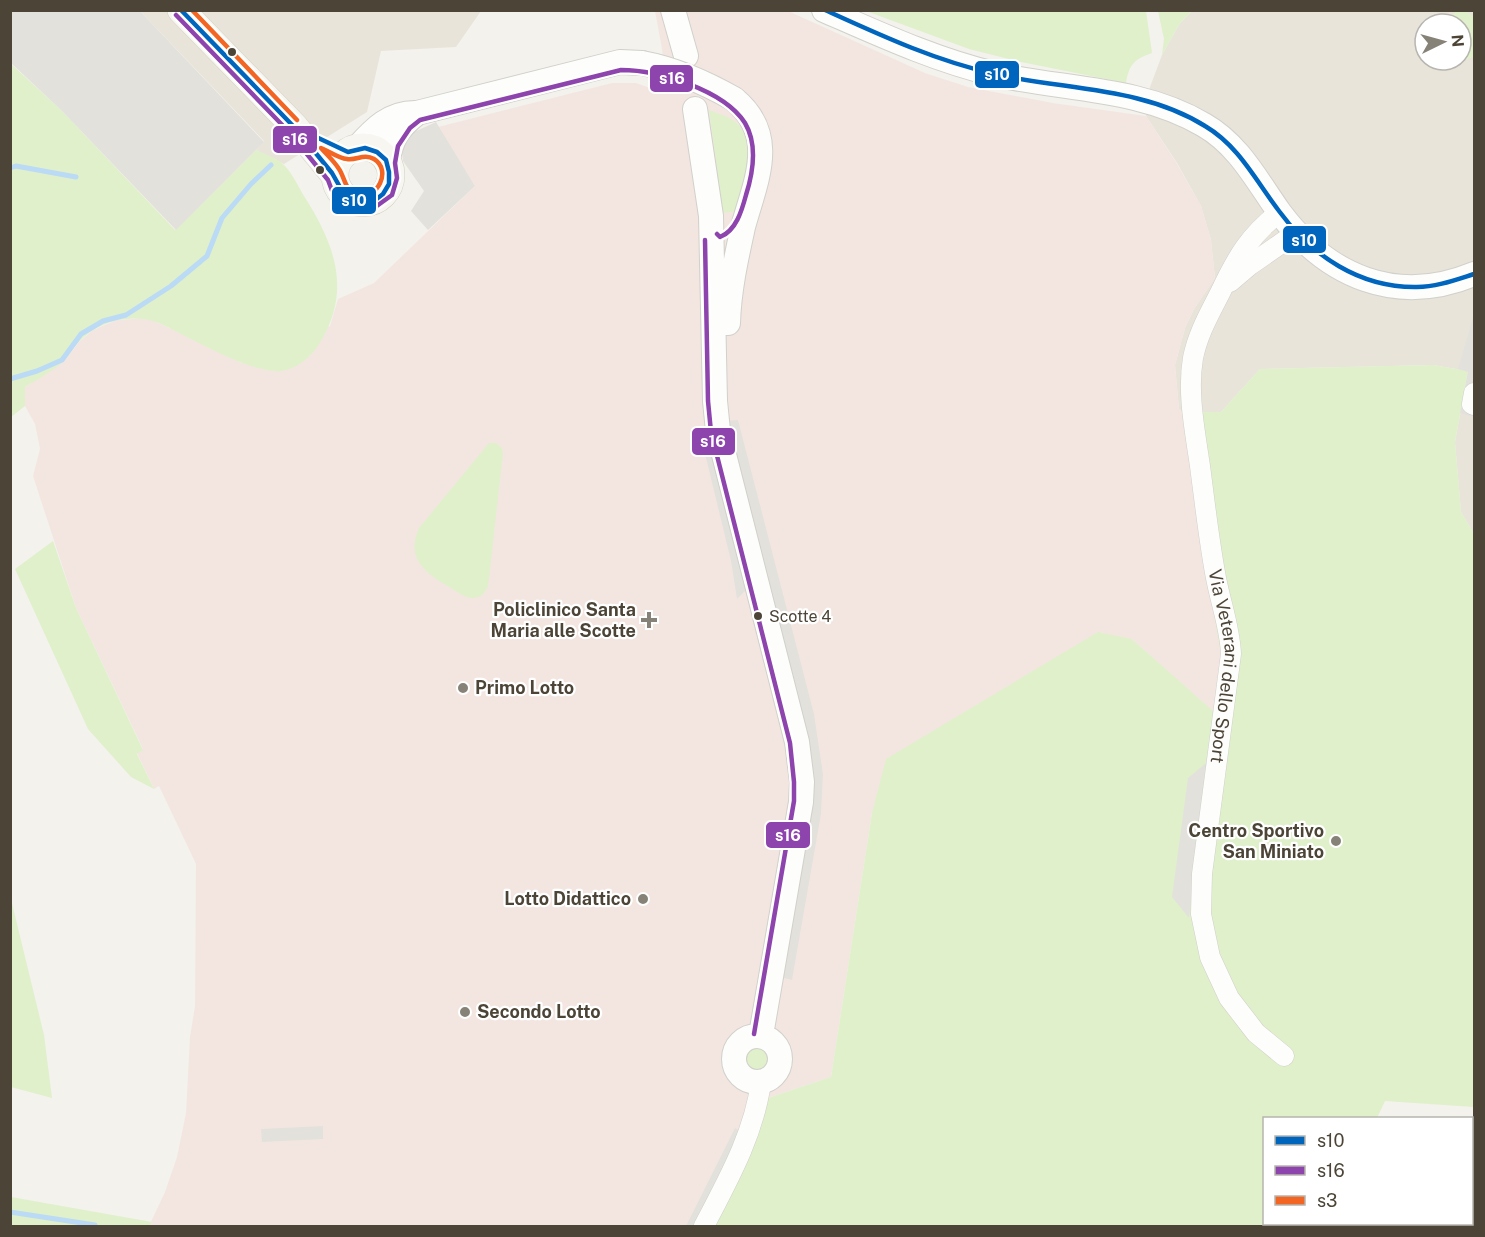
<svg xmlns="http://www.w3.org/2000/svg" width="1485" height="1237" font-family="'Public Sans',sans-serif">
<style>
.residential{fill:#e8e4da;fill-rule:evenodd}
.medical{fill:#f3e6e1}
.green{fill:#dff0cb}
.parking{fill:#e3e1dc}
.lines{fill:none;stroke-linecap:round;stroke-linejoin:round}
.stream{stroke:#badaf5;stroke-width:5}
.minor-casing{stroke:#d1d0ca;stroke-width:21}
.tertiary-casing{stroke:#d1d0ca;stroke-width:26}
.secondary-casing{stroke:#d3d0c3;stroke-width:28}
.minor{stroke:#fdfdfc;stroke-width:20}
.tertiary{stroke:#fdfdfc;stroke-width:24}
.secondary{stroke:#f7f6f0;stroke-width:27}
.tertiary-bridge-casing{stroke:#d1d0ca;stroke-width:26;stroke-linecap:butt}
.tertiary-bridge{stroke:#fdfdfc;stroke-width:24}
.bus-1-casing{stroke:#fff;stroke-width:9}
.bus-2-casing{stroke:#fff;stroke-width:9}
.bus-3-casing{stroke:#fff;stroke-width:9}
.bus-1{stroke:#0065bd;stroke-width:4.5}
.bus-2{stroke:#8e44ad;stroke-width:4.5}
.bus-3{stroke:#f26522;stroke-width:4.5}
.bus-dot{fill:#4c4537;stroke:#fff;stroke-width:2}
.poi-dot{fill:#868277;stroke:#fff;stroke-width:2}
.labels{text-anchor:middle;stroke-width:4.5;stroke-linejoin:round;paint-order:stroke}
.bus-label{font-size:16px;fill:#4c4537;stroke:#fff;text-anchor:start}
.poi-label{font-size:18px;font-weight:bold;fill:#4c4537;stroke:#fff;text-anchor:end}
.street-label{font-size:18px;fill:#4c4537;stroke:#fff}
.line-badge{stroke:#fff;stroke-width:2}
.badge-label{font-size:16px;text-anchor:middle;font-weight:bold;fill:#fff}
</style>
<rect width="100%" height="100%" fill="#f3f2ed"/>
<!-- residential -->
<path class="residential" d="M140 11H481L456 47 381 51 367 112 284 164 256 150 264 141Z
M1192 11H1474V534L1461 512 1455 442 1468 371 1433 365 1260 369 1221 412H1183L1179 409 1175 365 1185 328 1194 309 1215 278 1211 240 1201 206 1177 163 1146 116 1150 87 1162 55 1180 23ZM1425 24H1461V60H1425Z"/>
<!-- medical -->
<path class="medical" d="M655 11H788L925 73 968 87 1053 103 1146 116 1177 164 1201 206 1211 240 1215 278 1194 309 1185 328 1175 365 1179 409 1183 412 1221 654 1214 713 1132 639 872 813 831 1077 765 1099 699 1226H149L165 1192 177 1157 186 1113 190 1037 195 1006 196 864 159 786 154 789 137 753 143 749 76 608 33 476 40 449 35 424 25 406V387L64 361 79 342 93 330 117 320 146 318 159 323 242 363 330 326 338 299 374 283 475 186 438 127 612 83H636L667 94 662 49Z"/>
<!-- green -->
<path class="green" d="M866 11H1146L1152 53C1135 59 1129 64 1126 83L1021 62 969 49Z
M1158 11H1192L1180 23 1162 55 1164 39Z
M1456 11H1466L1474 17V57L1464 60 1461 58V24H1448V20Z
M10 63 62 111 175 230 256 150C264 154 278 158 284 165 292 173 298 186 304 196 334 243 352 289 321 341 313 355 299 368 282 371 253 375 187 336 159 323 131 313 99 320 78 343 73 348 69 356 64 361 53 371 38 379 25 387V406L11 417Z
M709 110C716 113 724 115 731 119 763 138 745 184 739 211L723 213Z
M1433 365 1468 371 1455 442 1461 512 1474 534V1107L1385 1101 1377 1118H1264V1224H1333V1226H715L756 1136 765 1099 831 1077 872 813 886 759 1098 632 1132 639 1214 712 1221 654 1196 509 1183 412H1221L1260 369Z
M489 443H496L502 448 503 453 488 587C484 593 482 597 474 598 466 599 456 591 449 587 426 573 405 559 419 528Z
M53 541 76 608 143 750 137 754 154 789 131 777 88 729 15 569Z
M10 895 44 1035 52 1098 11 1087Z
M745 1059a12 12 0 1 1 24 0a12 12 0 1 1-24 0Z
M10 1197H11L152 1222 149 1226H11Z"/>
<!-- parking -->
<path class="parking" d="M11 10 140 11 264 142 176 230 62 111 11 63Z
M436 122 475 186 428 230 411 211 424 191 403 161 402 153 405 143 412 133Z
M1474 314V417L1460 413 1468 372 1458 369Z
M738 420 814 714 823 774 821 814 792 980 780 977 809 813 724 421Z
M711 424 749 587 737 599 731 561 700 433Z
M1206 763 1189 918 1172 897 1188 778Z
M323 1126V1139L262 1142 261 1129Z
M735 1128 743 1132 699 1226H686Z"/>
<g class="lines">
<!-- stream -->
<path class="stream" d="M10 168 16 166 76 177
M10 379 37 371 62 360 81 334 103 321 126 315 171 286 207 256 222 218 251 184 271 165
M10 1212 95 1225
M1362 1226V1224"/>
<!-- minor casing -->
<g class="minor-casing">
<g id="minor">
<path id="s1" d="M1280 212C1250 235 1237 257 1221 291 1210 313 1198 333 1193 358 1187 393 1195 431 1200 466 1205 504 1209 541 1216 578 1221 604 1230 628 1231 654L1202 874 1201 914 1210 957 1229 998 1256 1033 1284 1056"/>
<path d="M1230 282 1250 265 1296 233"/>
<path d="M1474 393 1472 404 1474 405"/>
<path d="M704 1226C728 1180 754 1134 761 1082"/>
</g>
</g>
<!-- tertiary casing -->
<g class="tertiary-casing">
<path id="tertiary" d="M673 10 686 56
M824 10C879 34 935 60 994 74 1064 90 1140 87 1204 125 1239 145 1257 181 1280 213 1328 277 1397 306 1474 274
M695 109 711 216 715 401 718 431 797 742 802 782 801 802 761 1035
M357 148C374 129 390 112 417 113L620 62 642 63
M387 163C392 137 397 129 417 113
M728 323C729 290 736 259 743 227 755 182 779 136 734 99
M734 1059a23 23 0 1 1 46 0a23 23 0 1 1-46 0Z"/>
</g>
<!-- secondary casing -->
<g class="secondary-casing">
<path id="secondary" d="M181 10 295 127 335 176
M335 175a28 28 0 1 1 56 0a28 28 0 1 1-56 0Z"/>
</g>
<!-- minor -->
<use href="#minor" class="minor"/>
<!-- tertiary -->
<use href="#tertiary" class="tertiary"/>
<!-- secondary -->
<use href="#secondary" class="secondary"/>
<!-- tertiary-bridge casing -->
<g class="tertiary-bridge-casing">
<path id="tertiary-bridge" d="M642 63C674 69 706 83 734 99"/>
</g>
<!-- tertiary-bridge -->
<use href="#tertiary-bridge" class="tertiary-bridge"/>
<!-- bus-1 casing -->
<g class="bus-1-casing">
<path id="bus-1" d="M181 10 296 129 332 173 345 196 360 203 374 201 383 194 389 184V172L386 160 377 152 365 148 348 152 295 127
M825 10C880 35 936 61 995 74 1065 90 1143 87 1205 126 1239 146 1256 181 1279 211 1312 256 1360 288 1417 287 1436 287 1455 280 1474 274"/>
</g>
<!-- bus-2 casing -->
<g class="bus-2-casing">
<path id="bus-2" d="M176 15 289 132 328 180 334 196 350 208 362 210 374 208 392 195 397 178 395 163 398 146 410 128 420 120 621 70C658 70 724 90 745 123 758 145 753 173 746 195 742 210 736 231 720 237L717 234
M705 240 708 401 711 432 790 743 794 782V801L754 1034"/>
</g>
<!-- bus-3 casing -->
<g class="bus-3-casing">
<path id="bus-3" d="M192 10 297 120
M321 148C329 151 338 158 347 159 356 161 364 153 374 159 392 170 378 200 357 195 345 191 345 178 339 169 334 161 327 155 321 148Z"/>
</g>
<!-- bus-1 -->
<use href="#bus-1" class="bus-1"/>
<!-- bus-2 -->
<use href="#bus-2" class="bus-2"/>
<!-- bus-3 -->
<use href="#bus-3" class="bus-3"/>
</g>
<!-- markers -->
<g class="bus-dot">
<circle cx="232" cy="52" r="5"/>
<circle cx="320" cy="170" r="5"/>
<circle cx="758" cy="616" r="5"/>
</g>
<g class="poi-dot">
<path d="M646 611h6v6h6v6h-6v6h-6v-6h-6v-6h6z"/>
<circle cx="463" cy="688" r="6"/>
<circle cx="1336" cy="841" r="6"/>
<circle cx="643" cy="899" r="6"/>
<circle cx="465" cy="1012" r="6"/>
</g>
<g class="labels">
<!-- bus labels -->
<g class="bus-label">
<text x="769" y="622">Scotte 4</text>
</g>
<!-- poi labels -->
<g class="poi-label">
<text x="636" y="616">Policlinico Santa<tspan x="636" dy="21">Maria alle Scotte</tspan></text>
<text x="475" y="694" text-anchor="start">Primo Lotto</text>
<text x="1324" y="837">Centro Sportivo<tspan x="1324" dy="21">San Miniato</tspan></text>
<text x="631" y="905">Lotto Didattico</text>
<text x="477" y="1018" text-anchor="start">Secondo Lotto</text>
</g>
<!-- street labels -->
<g class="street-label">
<text dy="6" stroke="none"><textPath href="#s1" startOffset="484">Via Veterani dello Sport</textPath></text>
</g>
</g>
<g class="line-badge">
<rect x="974" y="60" width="46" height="29" rx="6" fill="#0065bd"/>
<rect x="649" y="64" width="45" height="29" rx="6" fill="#8e44ad"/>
<rect x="272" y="125" width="46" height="29" rx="6" fill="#8e44ad"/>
<rect x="331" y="186" width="46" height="29" rx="6" fill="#0065bd"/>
<rect x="1282" y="225" width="45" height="29" rx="6" fill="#0065bd"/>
<rect x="691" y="427" width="45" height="29" rx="6" fill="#8e44ad"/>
<rect x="765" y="821" width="46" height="28" rx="6" fill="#8e44ad"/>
</g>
<g class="badge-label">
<text x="997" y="80">s10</text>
<text x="672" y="84">s16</text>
<text x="295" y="145">s16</text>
<text x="354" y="206">s10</text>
<text x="1304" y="246">s10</text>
<text x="713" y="447">s16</text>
<text x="788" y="841">s16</text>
</g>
<!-- border -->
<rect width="1485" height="1237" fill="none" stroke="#4c4537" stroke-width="24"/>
<!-- legend -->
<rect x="1263" y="1117" width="210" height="108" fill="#ffffff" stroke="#b7b5af" stroke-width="1.5"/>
<rect x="1275" y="1136" width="30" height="9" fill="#0065bd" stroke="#b7b5af" stroke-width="1.5"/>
<text x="1317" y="1147" font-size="18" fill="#4c4537">s10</text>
<rect x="1275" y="1166" width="30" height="9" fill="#8e44ad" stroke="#b7b5af" stroke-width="1.5"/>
<text x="1317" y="1177" font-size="18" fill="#4c4537">s16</text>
<rect x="1275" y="1196" width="30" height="9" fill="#f26522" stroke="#b7b5af" stroke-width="1.5"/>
<text x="1317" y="1207" font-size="18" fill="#4c4537">s3</text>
<!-- north arrow -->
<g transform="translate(1443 42) rotate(85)"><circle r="28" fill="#ffffff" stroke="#b7b5af" stroke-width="1.5"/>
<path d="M0-4.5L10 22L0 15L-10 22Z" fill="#868277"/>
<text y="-9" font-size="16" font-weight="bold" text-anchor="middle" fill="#4c4537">N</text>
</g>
</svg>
